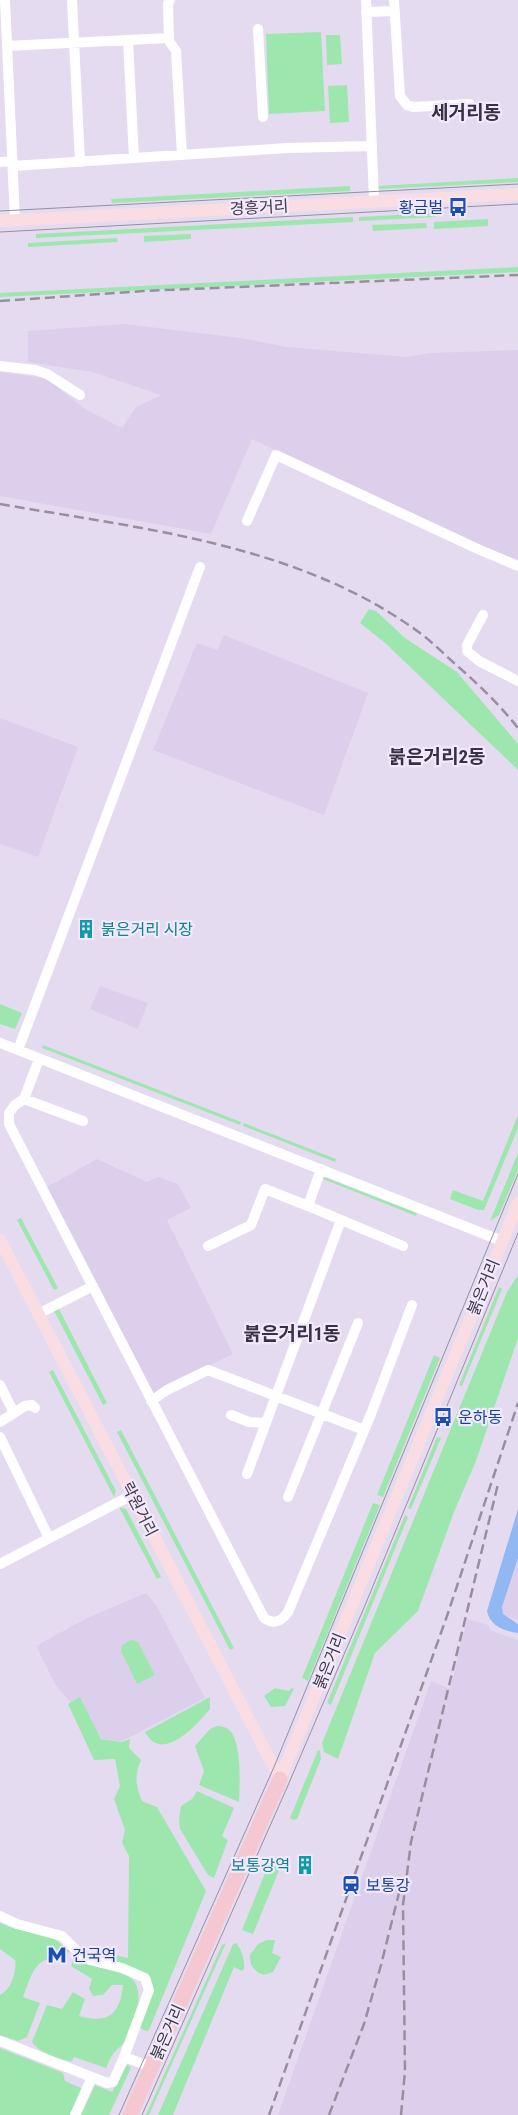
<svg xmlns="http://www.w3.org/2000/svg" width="518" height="2115" font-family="'Roboto Condensed','Noto Sans KR',sans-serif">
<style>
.built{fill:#dccfeb}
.green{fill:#9de7ae}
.water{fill:#91b8f3}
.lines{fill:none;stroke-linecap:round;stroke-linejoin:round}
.minor{stroke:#fff;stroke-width:10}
.major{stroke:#f9dde3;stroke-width:12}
.highway{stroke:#f5c7d1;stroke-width:15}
.tram{stroke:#978f9f;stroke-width:1}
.rail{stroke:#978f9f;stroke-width:2.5;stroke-dasharray:10 5;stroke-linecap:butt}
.labels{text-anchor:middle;stroke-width:4.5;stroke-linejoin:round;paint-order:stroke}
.street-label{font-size:16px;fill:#3d3942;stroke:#f2e9fe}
.transit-label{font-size:16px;fill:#164399;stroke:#f2e9fe;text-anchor:start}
.culture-label{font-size:16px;fill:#0d838f;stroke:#f2e9fe;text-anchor:start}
.quarter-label{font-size:19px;font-weight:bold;fill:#383141;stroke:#f2e9fe}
</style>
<rect width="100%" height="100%" fill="#e5dbf0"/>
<!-- built -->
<path class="built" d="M124 324 241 338 287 347 407 357 429 353 518 350V561L422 520 252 439 211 534 0 496V372L46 378 85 409 122 428 136 407 161 395 92 372 28 362V331Z
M224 635 368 693 324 815 153 750 197 643 217 650Z
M0 718 78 747 38 857 0 844Z
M100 986 148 1003 138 1029 90 1009Z
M97 1159 147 1182 158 1177 178 1184 191 1208 167 1220 233 1354 151 1395 45 1188Z
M518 1549V1620L499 1614Z
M146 1593 156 1605 205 1698 122 1741 102 1739 55 1684 36 1646 87 1618Z
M467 1619 488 1625 490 1630 518 1640V2115H278L431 1681 450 1689Z"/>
<!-- green -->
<path class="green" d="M321 32 325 111 269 114 266 34Z
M326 35H340L342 64 327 65Z
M347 85 349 122 330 123 328 86Z
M518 178V182L378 189 376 186Z
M350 186V191L112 203 111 199Z
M436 213V217L359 221V217Z
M353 217V222L36 238V234Z
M488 219V226L434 229V222Z
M426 223 427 228 373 231 372 225Z
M191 234V239L144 242V236Z
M117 238 118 242 28 247V243Z
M518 267V272L0 297V293Z
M369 609 376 611 405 638 457 672 518 744V770L385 643 360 623Z
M0 1004 22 1013 15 1029 0 1024Z
M43 1045 241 1122 240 1125 42 1048Z
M518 1115V1128L484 1210H478L450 1199 453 1190 483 1201Z
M244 1123 336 1159 335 1162 243 1126Z
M518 1153V1170L499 1215 490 1221Z
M324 1177 417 1213 416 1216 323 1179Z
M21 1218 58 1288 54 1290 17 1220Z
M518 1275V1338L476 1461 454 1512 418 1611 375 1653 338 1759 324 1752 322 1743 507 1292Z
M499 1287 502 1289 462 1386 459 1385Z
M58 1307 107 1403 103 1405 53 1309Z
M434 1355 440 1358 383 1497 377 1495Z
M53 1370 116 1491 114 1497 49 1372Z
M121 1430 234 1648 230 1650 117 1432Z
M437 1437 441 1438 411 1509 408 1508Z
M373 1503 380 1505 308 1681 302 1678Z
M119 1507 126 1509 161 1577 157 1579Z
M405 1515 408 1517 331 1705 327 1703Z
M131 1640 138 1642 155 1675 137 1684 121 1651 122 1645Z
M275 1688 289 1691 291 1688 294 1689 285 1706 271 1707 264 1696Z
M80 1697 101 1739 122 1742 130 1739 129 1748 141 1760C134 1775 136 1787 142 1801L157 1807 206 1891 149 2030 146 2031 140 2028 150 1978 136 1969 104 1958 105 1953 128 1958 129 1856 122 1843 125 1830 114 1799 120 1786 115 1759 94 1760 68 1704Z
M210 1697V1709C199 1722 171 1755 152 1741 150 1739 147 1735 145 1732Z
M217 1726C223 1726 230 1728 233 1735 241 1750 240 1784 239 1802L199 1785 204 1771 195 1746 210 1729Z
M318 1750 320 1751 321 1759 297 1819 293 1820 290 1818Z
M197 1791 234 1808 222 1836 228 1840 214 1878 208 1875 180 1829 179 1819 181 1806 192 1799Z
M269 1863 280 1868 253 1934 242 1930Z
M0 1923 10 1927 34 1933 48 1934 70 1951C63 1958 54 1957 45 1960 32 1966 28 1985 23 1997L40 2003 27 2037 18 2041 0 2035V1995C11 1990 17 1972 15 1960L0 1949Z
M267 1940H275L272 1953 281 1957 273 1972 264 1975C254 1972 249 1965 250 1955L258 1944Z
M226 1943 149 2115H146L222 1945Z
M236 1943C242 1950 245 1960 244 1969L242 1971 234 1967 173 2115H158L233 1944Z
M75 1957C91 1968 109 1968 126 1975 148 1984 136 2020 128 2037 124 2044 118 2048 113 2054 110 2058 108 2064 106 2068L74 2057 72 2061C61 2061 37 2051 32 2042L47 2005 62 2009 73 1992 85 1999 79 2016C108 2024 120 2015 123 1985H112L103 1995 93 1996 89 1989 92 1979 71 1966Z
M0 2048 63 2073 65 2081 81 2088 82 2091 72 2115H0Z
M127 2065 131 2067 130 2070 109 2115H81L95 2085 112 2092Z"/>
<!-- water -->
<path class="water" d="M518 1509V1558L502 1607 503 1614 518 1624V1633C504 1631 490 1626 487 1611Z"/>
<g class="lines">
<!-- minor -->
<path class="minor" d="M5 0 15 220
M72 0 80 162
M170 0 168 4 169 41 176 51 182 155
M366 0 374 201
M394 0 400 96 407 105 413 107 470 104
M366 12 394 11
M258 29 263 117
M128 40 134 158
M7 46 169 38
M0 162 13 161
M13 166 287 148 372 146
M0 366 35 370 47 374 80 395
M247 521 276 455 480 550 518 566
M483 615 467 645V651L479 661 518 681
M0 1043 502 1241
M18 1050 200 567
M39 1059 24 1099 15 1105 9 1113V1124L264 1618C274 1625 281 1622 288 1612L371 1414 412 1305
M24 1099 83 1121
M321 1169 308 1206 403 1246
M208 1246 251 1225 265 1189 308 1206
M38 1314 93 1286
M0 1385 14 1413
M151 1401 167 1390 208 1370 364 1430
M231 1415 249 1422 266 1423
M0 1422 25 1406 32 1405 35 1408
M0 1437 49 1538
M247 1474 341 1220
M288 1497 358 1323
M0 1564 132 1495
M0 1916 17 1924 62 1936 82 1956 90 1960 122 1968 145 1978 149 1990 124 2057
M0 2041 107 2083 113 2082 124 2057 152 2067
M75 2115 92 2077"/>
<!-- major -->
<path class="major" d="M0 221 518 194
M0 1240 280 1779
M280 1779 518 1203"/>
<!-- highway -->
<path class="highway" d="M130 2115 280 1779"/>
<!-- tram -->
<path class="tram" d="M0 211 518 184
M0 232 518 204
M119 2115 274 1767 518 1174
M142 2115 289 1783 366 1603 518 1233"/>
<!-- rail -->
<path class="rail" d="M0 301 144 291 518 275
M0 504C143 529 299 544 420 633 432 642 443 653 454 663 477 683 499 704 518 728
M269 2115 447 1616 518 1403
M329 2115 364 2024 381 1965 399 1893
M401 2115 405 2071 403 1905 411 1842 498 1484"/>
</g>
<!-- icons -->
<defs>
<g id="bus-bare" transform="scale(1.5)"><path d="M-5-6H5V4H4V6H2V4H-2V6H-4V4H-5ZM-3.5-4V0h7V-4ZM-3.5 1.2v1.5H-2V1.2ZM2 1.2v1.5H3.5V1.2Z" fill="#1a4fb4" stroke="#f2e9fe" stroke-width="2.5" paint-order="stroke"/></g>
<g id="building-bare" transform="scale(1.5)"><path d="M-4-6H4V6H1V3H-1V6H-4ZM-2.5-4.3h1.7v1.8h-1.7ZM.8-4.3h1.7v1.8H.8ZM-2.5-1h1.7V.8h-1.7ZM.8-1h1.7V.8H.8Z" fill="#0f9aa8" stroke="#f2e9fe" stroke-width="2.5" paint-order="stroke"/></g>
<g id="station-bare" transform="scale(1.5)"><path d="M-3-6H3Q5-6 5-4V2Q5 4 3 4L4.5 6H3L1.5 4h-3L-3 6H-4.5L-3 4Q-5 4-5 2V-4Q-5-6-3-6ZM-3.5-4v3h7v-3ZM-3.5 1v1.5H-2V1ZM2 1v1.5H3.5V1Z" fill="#1a4fb4" stroke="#f2e9fe" stroke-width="2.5" paint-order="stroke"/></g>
<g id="metro-bare" transform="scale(1.5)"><path d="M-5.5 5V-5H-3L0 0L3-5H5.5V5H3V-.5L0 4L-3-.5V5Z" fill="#1a4fb4" stroke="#f2e9fe" stroke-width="2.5" paint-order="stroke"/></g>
</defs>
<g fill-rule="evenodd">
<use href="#bus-bare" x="458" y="207"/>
<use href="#building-bare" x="86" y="929"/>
<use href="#bus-bare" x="443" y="1417"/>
<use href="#building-bare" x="305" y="1865"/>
<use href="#station-bare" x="351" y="1885"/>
<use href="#metro-bare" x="57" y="1955"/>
</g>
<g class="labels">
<!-- street labels -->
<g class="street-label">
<text transform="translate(259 207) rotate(-3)" y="6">경흥거리</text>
<text transform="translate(483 1287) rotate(-68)" y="6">붉은거리</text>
<text transform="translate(140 1509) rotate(63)" y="6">락원거리</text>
<text transform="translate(329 1661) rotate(-68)" y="6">붉은거리</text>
<text transform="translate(167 2032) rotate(-66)" y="6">붉은거리</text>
</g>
<!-- transit labels -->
<g class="transit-label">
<text x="443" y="213" text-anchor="end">황금벌</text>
<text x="458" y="1423">운하동</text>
<text x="366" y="1891">보통강</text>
<text x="72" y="1961">건국역</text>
</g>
<!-- culture labels -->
<g class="culture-label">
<text x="101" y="935">붉은거리 시장</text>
<text x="290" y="1871" text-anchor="end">보통강역</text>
</g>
<!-- quarter labels -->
<g class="quarter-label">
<text x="466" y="119">세거리동</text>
<text x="437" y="763">붉은거리2동</text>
<text x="292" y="1340">붉은거리1동</text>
</g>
</g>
</svg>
